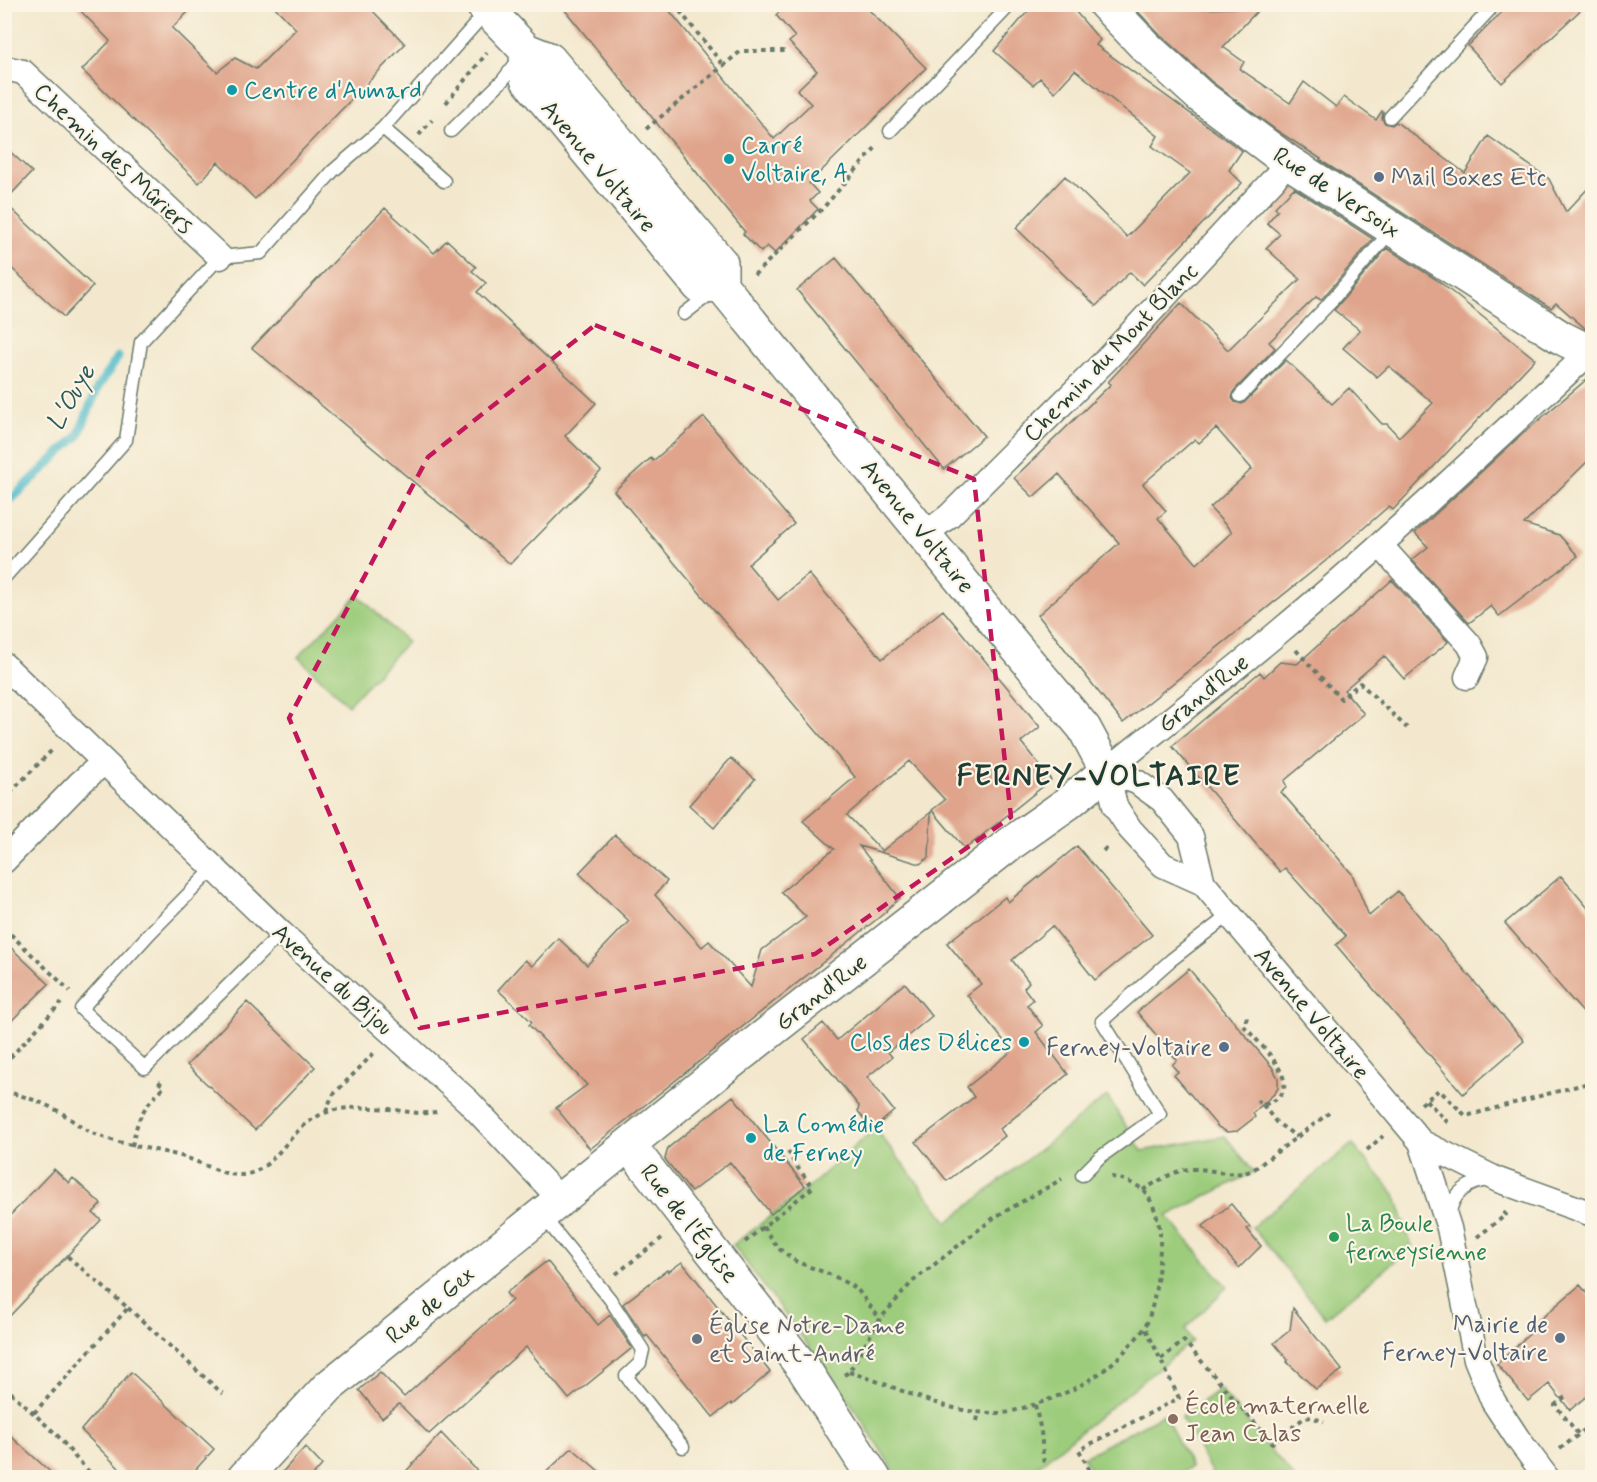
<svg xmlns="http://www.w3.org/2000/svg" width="1597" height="1482" font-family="Mynerve,sans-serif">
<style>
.green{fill:#9ccc7b;stroke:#5e8458;stroke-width:1.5}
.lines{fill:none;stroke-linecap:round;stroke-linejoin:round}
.stream{stroke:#4fbbcb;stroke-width:9}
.building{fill:#dfa48b;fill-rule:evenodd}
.lane-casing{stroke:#69796a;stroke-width:15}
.street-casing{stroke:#69796a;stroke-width:27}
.secondary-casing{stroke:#69796a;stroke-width:36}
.path{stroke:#69796a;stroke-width:4;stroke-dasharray:4.5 4.5;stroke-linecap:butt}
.lane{stroke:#fff;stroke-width:12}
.street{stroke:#fff;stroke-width:24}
.secondary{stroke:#fff;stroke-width:33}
.marked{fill:none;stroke:#c2185b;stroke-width:4.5;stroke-dasharray:12 8;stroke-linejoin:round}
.culture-dot{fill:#0f9aa8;stroke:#fcf5e5;stroke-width:2}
.service-dot{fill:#5c6f8a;stroke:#fcf5e5;stroke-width:2}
.leisure-dot{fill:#2e9e5b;stroke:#fcf5e5;stroke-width:2}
.worship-dot{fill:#6b7280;stroke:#fcf5e5;stroke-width:2}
.education-dot{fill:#8d6e63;stroke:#fcf5e5;stroke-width:2}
.labels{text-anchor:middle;stroke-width:4.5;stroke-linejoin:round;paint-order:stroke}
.culture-label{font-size:24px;fill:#0d838f;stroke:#fcf5e5;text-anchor:start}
.street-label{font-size:24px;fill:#1f3d34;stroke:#fcf5e5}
.service-label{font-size:24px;fill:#4e5e75;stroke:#fcf5e5;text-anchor:end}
.leisure-label{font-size:24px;fill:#27864d;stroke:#fcf5e5;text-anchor:start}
.worship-label{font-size:24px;fill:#5b616d;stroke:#fcf5e5;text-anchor:start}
.education-label{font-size:24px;fill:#785e54;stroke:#fcf5e5;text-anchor:start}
.water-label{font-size:26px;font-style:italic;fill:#2b5c5a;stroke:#fcf5e5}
.district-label{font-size:30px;font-weight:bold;letter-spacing:1.5px;fill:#1f3d34;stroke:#fcf5e5}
</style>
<rect width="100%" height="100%" fill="#fcf5e5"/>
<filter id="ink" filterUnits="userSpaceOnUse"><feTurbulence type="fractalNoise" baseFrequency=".0167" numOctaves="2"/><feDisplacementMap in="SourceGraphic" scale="12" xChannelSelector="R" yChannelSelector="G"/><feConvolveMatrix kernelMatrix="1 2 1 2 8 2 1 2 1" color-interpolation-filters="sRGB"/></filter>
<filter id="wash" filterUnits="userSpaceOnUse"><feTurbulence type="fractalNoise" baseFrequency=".008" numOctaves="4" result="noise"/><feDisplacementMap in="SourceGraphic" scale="24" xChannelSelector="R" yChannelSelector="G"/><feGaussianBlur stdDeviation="1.35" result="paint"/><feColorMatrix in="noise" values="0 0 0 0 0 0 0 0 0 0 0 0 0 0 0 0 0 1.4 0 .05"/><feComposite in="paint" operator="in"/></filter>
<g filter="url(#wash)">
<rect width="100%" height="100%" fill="#f3e8ce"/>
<!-- green -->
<path class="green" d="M358 595 407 642 348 705 298 657Z
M1107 1096 1142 1151 1225 1136 1254 1172 1167 1216 1227 1287 1185 1329 1192 1341 1024 1477H898L849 1400 733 1245 815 1182 875 1128 948 1222Z
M1352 1144 1395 1194 1412 1247 1325 1318 1252 1227Z
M1220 1389 1294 1477H1214L1181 1416Z
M1164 1414 1191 1467 1173 1477H1094L1083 1457Z"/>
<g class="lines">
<!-- stream -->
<path class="stream" d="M4 506 78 436 98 387 118 357"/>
</g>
<g id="blocks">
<!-- building -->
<path class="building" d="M74 4H196L172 28 217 72 235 58 256 69 296 29 272 4H366L405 44 255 199 218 162 199 183 82 70 110 41Z
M560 4H664L774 139 811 104 797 90 817 71 789 42 795 37 776 15 787 4H863L926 68 809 183 818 193 810 201 818 209 775 253 767 246 761 252 743 234 745 232Z
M1034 4H1069L1100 40 1096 45 1242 151 1229 170 1242 183 1143 285 1130 272 1096 306 1016 228 1065 176 1127 237 1190 173 1152 146 1158 136 1075 70 1055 92 1040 78 1033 85 994 51Z
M1131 4H1206L1202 9 1261 7 1223 47 1244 62 1240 69 1290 103 1304 82 1336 107 1344 97 1376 120 1382 111 1383 112 1382 119 1385 123 1392 125 1396 122 1465 173 1488 136 1549 179 1566 212 1593 183V332L1586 329 1556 303 1551 308 1320 160 1321 159 1276 130 1212 82 1159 34Z
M1510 4H1587L1502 83 1468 46Z
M4 146 32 172 4 202Z
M1294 188 1373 239 1321 300 1316 297 1269 342 1275 348 1234 391 1232 398 1235 402 1242 404 1245 402 1286 360 1332 404 1349 388 1382 424H1387L1399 437 1433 403 1389 366 1377 377 1343 348 1360 330 1334 310 1387 248 1437 280 1535 359 1393 510 1389 506 1333 555 1123 723 1038 615 1119 543 1059 474 1033 497 1014 478 1111 384 1108 382 1181 303 1228 350 1300 279 1266 248 1280 234 1267 223 1278 210 1275 207ZM1216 428 1252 469 1210 508 1232 532 1197 564 1158 518 1166 511 1143 484 1195 439 1199 443Z
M4 202 93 286 64 317 4 261Z
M385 208 434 253 447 240 476 267 472 271 486 283 477 292 596 403 565 436 601 471 510 564 474 532 252 348Z
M836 258 984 436 944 469 797 290Z
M1593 374V456L1524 524 1559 535 1578 556 1499 616 1491 606 1469 623 1412 560 1428 547 1415 533 1518 438Z
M704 417 794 524 748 564 778 600 809 574 882 659 943 610 1040 727 1021 742 1051 780 965 849 932 810 945 800 909 761 847 815 882 851 931 812 929 857 920 864 859 846 900 898 886 910 887 911 590 1149 556 1108 587 1085 529 1025 532 1022 498 990 525 960 532 966 558 938 587 965 629 921 579 873 615 835 667 881 655 895 702 947 709 941 751 987 762 950 806 917 781 892 834 849 803 821 855 777 614 491 651 458 653 461Z
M1392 580 1448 642 1404 679 1384 656 1344 690 1364 714 1284 781 1287 787 1281 792 1352 874 1369 916 1398 891 1524 1041 1463 1094 1336 945 1346 936 1285 868 1280 872 1172 746 1260 672 1264 677 1280 662 1297 664Z
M731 758 755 779 714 828 689 805Z
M1077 846 1152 935 1095 980 1052 926 1012 960 1029 982 1024 988 1033 1000 1027 1005 1043 1026 1036 1032 1068 1074 1000 1129 1005 1136 947 1181 916 1142 974 1097 967 1087 1012 1051 967 995 981 984 947 943 1005 897 1008 902Z
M1561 876 1593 914V1024L1505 923Z
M4 941 49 984 4 1028Z
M1189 969 1272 1067 1278 1078V1088L1275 1093 1253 1113 1255 1117 1237 1131 1227 1132 1218 1127 1174 1075 1178 1072 1172 1065 1177 1060 1137 1012Z
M905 983 932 1016 888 1052 892 1057 867 1077 894 1111 872 1130 858 1111 859 1106 804 1039 823 1023 837 1040Z
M247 1002 315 1067 255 1130 187 1065Z
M733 1096 805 1186 771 1214 730 1162 691 1192 665 1159 668 1148Z
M54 1169 69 1183 73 1178 101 1204 93 1213 101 1220 4 1322V1222Z
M1231 1204 1250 1227 1247 1229 1261 1246 1239 1268 1203 1226Z
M547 1261 598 1325 610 1315 632 1348 569 1399 526 1347 429 1434 399 1404 382 1418 359 1390 380 1372 404 1397 512 1300 506 1293Z
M682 1262 770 1372 732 1405 731 1403 713 1417 647 1335 645 1337 623 1304 667 1270 668 1272Z
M1580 1285 1593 1300V1391L1570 1410 1549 1384 1528 1401 1497 1364 1538 1326 1536 1323Z
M1293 1308 1342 1370 1316 1389 1287 1362 1288 1360 1274 1343 1290 1330Z
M131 1372 214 1449 188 1478H129L81 1430Z
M4 1430 57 1478H4Z
M441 1433 484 1478H400Z
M305 1447 322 1465 311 1478H277Z
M572 1448 607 1478H540Z"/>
</g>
</g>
<g filter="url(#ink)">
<use href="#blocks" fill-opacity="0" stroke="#69796a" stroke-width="1.5"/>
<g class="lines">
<!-- lane casing -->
<g class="lane-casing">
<path id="lane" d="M1390 117 1495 4
M383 128 444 181
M451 131 503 80 520 58
M890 131 1011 4
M684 314 711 293
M1240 396 1326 307 1391 231
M4 578 126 440 141 342 220 257 261 253 333 171 383 128 487 11
M214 868 150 933 81 1009 145 1068 281 933
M1082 1175 1099 1158 1160 1114 1102 1021 1171 960 1229 915
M542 1215 610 1299 643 1350 640 1363 626 1376 683 1447
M1450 1215C1451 1194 1469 1181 1491 1180"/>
</g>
<!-- street casing -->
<g class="street-casing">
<path id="street" d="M4 68 23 72 220 257
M925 534 949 516 1105 361 1274 179 1287 161
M1380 545 1469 644 1476 657 1467 677
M4 665 281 933 468 1101 560 1199
M1107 771 1137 782 1162 800 1191 836 1203 883 1421 1142 1449 1228 1476 1359 1493 1401 1518 1439 1547 1478
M1107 771C1164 724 1223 679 1280 631 1387 542 1488 446 1590 352L1592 353
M1107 771 1115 806 1130 829 1163 865 1203 883
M4 861 80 783 103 763
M1421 1142 1498 1180 1592 1214"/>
</g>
<!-- secondary casing -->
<g class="secondary-casing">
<path id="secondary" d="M1105 4 1146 47 1200 96 1287 161 1562 338 1590 352 1592 350
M526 50 527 79 699 286 721 285
M629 1145 804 1369 874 1478
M244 1478 328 1387 721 1070 1007 846 1068 803 1107 771 1084 728 1010 640 721 285V263L549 59 526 50 482 4"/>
</g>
<!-- path -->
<path class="path" d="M674 4 724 66
M446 103 487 53
M646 129 741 51H789
M419 135 432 120
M754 275 823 208 877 146
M1296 650 1341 699 1360 683 1407 728
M4 799 54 748
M1103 851 1109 845
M4 928 70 991
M1247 1017 1244 1026C1262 1047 1313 1091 1263 1105L1256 1100
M4 1064 61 1003
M4 1091C24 1096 42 1102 60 1112 70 1118 80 1127 90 1132 121 1146 155 1148 187 1158 205 1164 229 1179 248 1174 282 1165 291 1119 335 1110 352 1106 371 1108 389 1109 407 1111 421 1116 439 1111
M1426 1100 1450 1125
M1421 1104 1439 1090 1466 1116 1592 1082
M1263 1105 1276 1122 1297 1137
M326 1112 332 1096 376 1051
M132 1146C138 1116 142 1109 164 1087L158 1081
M1367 1150 1383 1136
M788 1151 794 1163 813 1187 763 1227 778 1248 797 1262 834 1276 857 1289 880 1319
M1143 1190C1157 1182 1176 1169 1191 1169 1213 1168 1232 1179 1253 1170L1329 1113
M1477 1237 1506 1215 1503 1212
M745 1242 763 1227
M616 1274 662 1238
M128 1308 223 1394
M1161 1359 1184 1341 1272 1443 1304 1418 1312 1417 1324 1422
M849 1372C901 1387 945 1415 1001 1413 1009 1413 1016 1410 1023 1408 1065 1396 1103 1378 1131 1344 1135 1339 1142 1333 1145 1327 1156 1306 1161 1256 1160 1233 1159 1220 1153 1201 1144 1191 1138 1184 1119 1178 1111 1177
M844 1375 849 1372 880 1319 912 1282 995 1217 1062 1179
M4 1386 57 1435 75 1457 95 1478
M1565 1397 1555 1405 1579 1435
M1035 1405 1041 1431 1044 1466
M34 1413 128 1308 67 1256
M977 1421 979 1412
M1560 1449 1592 1424
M1094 1478 1079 1450 1179 1398 1145 1327"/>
<!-- lane -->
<use href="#lane" class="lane"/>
<!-- street -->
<use href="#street" class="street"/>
<!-- secondary -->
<use href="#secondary" class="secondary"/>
</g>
</g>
<!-- marked area -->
<path class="marked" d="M595 325 974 479 1011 817 815 954 420 1028 289 718 428 457Z"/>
<!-- markers -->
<g class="culture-dot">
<circle cx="232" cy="90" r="6"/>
<circle cx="729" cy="159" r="6"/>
<circle cx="1024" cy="1042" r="6"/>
<circle cx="751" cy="1138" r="6"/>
</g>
<g class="service-dot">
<circle cx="1379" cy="177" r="6"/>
<circle cx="1224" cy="1047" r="6"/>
<circle cx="1560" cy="1338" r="6"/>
</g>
<circle class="leisure-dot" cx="1334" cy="1237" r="6"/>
<circle class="worship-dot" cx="697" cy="1339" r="6"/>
<circle class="education-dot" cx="1173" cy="1419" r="6"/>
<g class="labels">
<!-- culture labels -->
<g class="culture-label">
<text x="244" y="98">Centre d'Aumard</text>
<text x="741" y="153">Carré<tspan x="741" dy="28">Voltaire, A</tspan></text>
<text x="1012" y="1050" text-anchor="end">Clos des Délices</text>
<text x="763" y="1132">La Comédie<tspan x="763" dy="28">de Ferney</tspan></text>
</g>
<!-- street labels -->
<g class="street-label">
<text transform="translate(114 158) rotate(43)" y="8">Chemin des Mûriers</text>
<text transform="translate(599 166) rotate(50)" y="8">Avenue Voltaire</text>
<text transform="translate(1337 192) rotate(33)" y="8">Rue de Versoix</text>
<text transform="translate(1110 352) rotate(-46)" y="8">Chemin du Mont Blanc</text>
<text transform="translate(918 526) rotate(51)" y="8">Avenue Voltaire</text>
<text transform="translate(1203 693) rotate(-39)" y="8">Grand'Rue</text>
<text transform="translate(333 979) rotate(42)" y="8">Avenue du Bijou</text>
<text transform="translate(821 992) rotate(-38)" y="8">Grand'Rue</text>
<text transform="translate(1312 1013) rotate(50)" y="8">Avenue Voltaire</text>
<text transform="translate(690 1223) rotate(52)" y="8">Rue de l'Église</text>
<text transform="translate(430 1305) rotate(-39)" y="8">Rue de Gex</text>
</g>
<!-- service labels -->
<g class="service-label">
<text x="1391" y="185" text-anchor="start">Mail Boxes Etc</text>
<text x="1212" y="1055">Ferney-Voltaire</text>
<text x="1548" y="1332">Mairie de<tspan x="1548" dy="28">Ferney-Voltaire</tspan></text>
</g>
<!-- leisure labels -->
<g class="leisure-label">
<text x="1346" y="1231">La Boule<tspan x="1346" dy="28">ferneysienne</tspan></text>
</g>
<!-- worship labels -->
<g class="worship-label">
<text x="709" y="1333">Église Notre-Dame<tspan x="709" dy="28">et Saint-André</tspan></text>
</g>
<!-- education labels -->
<g class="education-label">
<text x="1185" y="1413">École maternelle<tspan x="1185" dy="28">Jean Calas</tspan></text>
</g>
<!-- water labels -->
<g class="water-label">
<text transform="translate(70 397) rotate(-60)" y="9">L'Ouye</text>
</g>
<!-- district labels -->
<g class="district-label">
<text x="1099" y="785">FERNEY-VOLTAIRE</text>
</g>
</g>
<!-- margin -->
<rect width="1597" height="1482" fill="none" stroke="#fcf5e5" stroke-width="24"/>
</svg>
